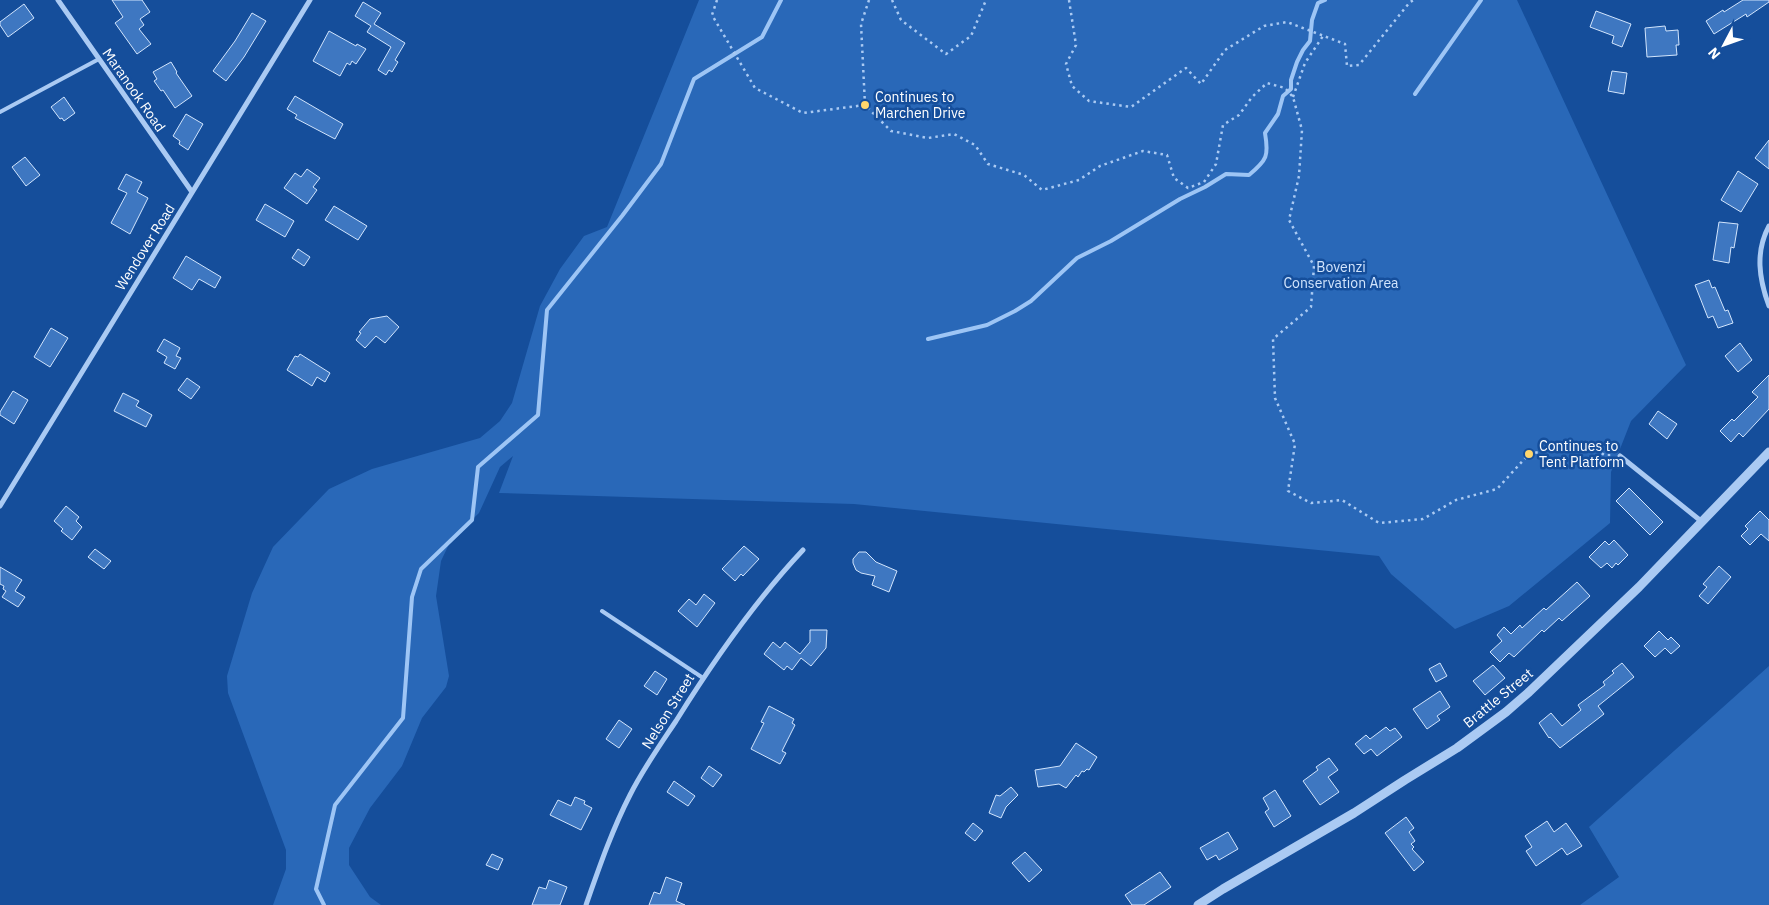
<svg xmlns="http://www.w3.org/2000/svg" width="1769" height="905" font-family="'IBM Plex Sans',sans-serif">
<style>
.green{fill:#2968b8}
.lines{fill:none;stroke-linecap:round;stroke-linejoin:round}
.stream{stroke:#9dc5f5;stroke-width:4}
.building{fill:#3e77c1;stroke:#d2e5fd}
.path{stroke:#aacaf3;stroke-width:2.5;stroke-dasharray:2.5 4;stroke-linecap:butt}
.service{stroke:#aacaf3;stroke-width:4}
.minor{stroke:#aacaf3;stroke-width:5}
.tertiary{stroke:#aacaf3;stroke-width:9}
.poi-dot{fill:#ffd66c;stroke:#154e9b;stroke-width:2}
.labels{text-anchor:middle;stroke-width:5;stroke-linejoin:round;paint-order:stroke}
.street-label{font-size:14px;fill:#fff;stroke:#154e9b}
.poi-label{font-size:14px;fill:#fff;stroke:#154e9b;text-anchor:start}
.park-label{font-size:14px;fill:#d2e5fd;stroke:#154e9b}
</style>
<rect width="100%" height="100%" fill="#154e9b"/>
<!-- green -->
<path class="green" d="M699 0H1517L1686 365 1631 421 1611 472 1610 523 1509 606 1455 629 1391 574 1379 556 854 504 499 493 513 456 500 467 479 513 451 540 441 561 436 596 449 676 446 687 422 718 402 766 370 808 349 848V865L370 897 381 905H273L286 869V850L228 693 227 676 252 593 273 547 329 489 372 469 480 438 500 421 512 403 540 306 560 269 584 236 607 227Z
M1769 666V905H1580L1619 877 1589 827Z"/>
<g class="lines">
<!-- stream -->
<path class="stream" d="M1415 94 1481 0
M928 339 987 325 1015 311 1031 301 1077 258 1111 241 1180 199 1205 187 1226 174 1249 175C1267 160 1269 156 1265 133L1278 114 1283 96 1291 89V80L1297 62 1303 50 1310 41 1312 20 1318 3 1325 0
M324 905 316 889 335 805 403 718 412 597 421 569 472 520 478 467 538 415 547 310 622 216 661 164 694 79 762 37 781 0"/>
</g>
<!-- building -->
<path class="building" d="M112 0H142L150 12 140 19 144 25 139 29 151 44 137 54 115 23 123 17Z
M1743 0H1769V2L1747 17 1746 14 1714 34 1706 21 1723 10 1724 12Z
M363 2 381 13 374 24 405 43 395 60 398 62 392 72 389 70 386 75 378 70 391 47 367 32 371 26 355 16Z
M24 4 34 18 8 37 0 25V22Z
M1596 11 1631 24 1622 47 1612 43 1614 36 1590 27Z
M252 13 266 21 244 57 226 81 213 71 235 41Z
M1665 26 1666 31 1678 30 1679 45H1676L1677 55 1647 57 1645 28Z
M329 31 356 46 357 44 366 49 356 64 352 61 350 65 347 63 340 76 313 61Z
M171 62 177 72 176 73 192 96 175 108 163 90 161 91 154 81 157 79 153 72Z
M1612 71 1627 73 1624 94 1608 91Z
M295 96 343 124 335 139 295 118 297 115 287 109Z
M64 97 75 113 64 121 62 118 60 119 51 107Z
M186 114 203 124 188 150 179 144 180 141 173 136Z
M1769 140V169L1755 158Z
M25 157 40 175 26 186 12 167Z
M307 169 320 178 313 187 317 190 307 204 284 188 295 173 301 177Z
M1738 171 1758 184 1741 212 1721 200Z
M126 174 142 182 137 192 148 198 130 234 111 223 127 193 118 189Z
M265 204 294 221 285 237 256 220Z
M334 206 367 226 358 240 325 220Z
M1719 222 1738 224 1734 248 1731 247 1729 263 1713 260Z
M298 249 310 257 304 266 292 258Z
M186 256 221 277 215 288 199 279 192 290 173 278Z
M1709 280 1712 288 1715 287 1725 311 1728 310 1733 323 1718 328 1713 316 1708 318 1695 285Z
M387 316 399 327 385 343 376 336 365 348 356 340 361 333 359 332 370 319Z
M51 328 68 338 50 367 34 357Z
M164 339 180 348 176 356 181 358 175 369 164 363 167 357 157 351Z
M1740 343 1752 360 1738 372 1725 356Z
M300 354 330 373 325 382 317 377 312 386 287 370 295 356 298 357Z
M1769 375V409L1743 437 1739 433 1731 442 1720 431 1732 419 1734 421 1758 397 1752 392Z
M187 378 200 387 191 399 178 390Z
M13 391 28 400 14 424 0 415V412Z
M123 393 139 401 136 406 152 415 146 427 114 411Z
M1658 411 1677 424 1667 439 1649 424Z
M1629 488 1663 522 1650 535 1616 501Z
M66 506 79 517 76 521 82 527 72 540 61 531 63 529 54 521Z
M1760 511 1769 520V541L1761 534 1750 545 1741 536 1748 529 1745 526Z
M1614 540 1628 555 1618 565 1616 563 1612 568 1607 563 1601 568 1589 557 1605 541 1609 545Z
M744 546 759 559 743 576 741 574 735 581 722 569Z
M95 549 111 561 104 569 88 557Z
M859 552H866L876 562 897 571 889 592 872 585 875 576 861 573 856 570 853 563V559Z
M1719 566 1731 577 1708 604 1699 596 1707 587 1703 584Z
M0 567 22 580 15 591 25 597 18 607 2 597 6 591 3 589 4 586 0 584Z
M1577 582 1590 596 1562 621 1559 618 1544 632 1542 630 1514 657 1509 653 1500 662 1490 652 1502 641 1497 635 1504 627 1511 634 1520 625 1522 628 1544 608 1546 610Z
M704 594 715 603 697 627 678 611 689 599 696 605Z
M810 630H827L826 648 811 666 801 658 792 670 787 666 784 670 764 654 773 642 780 648 785 642 800 654 810 642Z
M1659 631 1668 640 1671 637 1680 646 1671 654 1665 648 1655 657 1644 646Z
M1440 663 1447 676 1436 682 1429 669Z
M1622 663 1634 677 1598 706 1604 714 1560 748 1550 737 1549 738 1539 723 1551 713 1562 726 1581 710 1578 705 1605 685 1603 682 1614 673 1612 671Z
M1493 665 1505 678 1485 695 1473 681Z
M655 671 667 679 657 695 644 686Z
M1440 691 1450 707 1437 716 1440 720 1427 729 1413 709Z
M769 706 794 719 792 723 795 725 782 751 786 753 780 764 751 749 764 723 761 722Z
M619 720 632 729 619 748 606 739Z
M1386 727 1390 731 1395 728 1402 737 1377 756 1371 749 1364 754 1355 744 1366 735 1370 739Z
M1076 743 1097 757 1089 770 1087 769 1084 772 1082 771 1078 777 1076 775 1066 788 1059 784 1038 787 1035 770 1060 766Z
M1329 758 1338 770 1328 777 1339 792 1320 805 1303 781 1318 770 1316 767Z
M709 766 722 775 713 787 701 778Z
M674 781 695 796 688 806 667 792Z
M1011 787 1018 795 1006 807 1001 818 989 813 996 795 1000 796Z
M1275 790 1291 816 1274 827 1265 812 1269 809 1263 798Z
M575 797 585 801 584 804 592 808 581 830 550 815 558 800 571 806Z
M1406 817 1414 828 1409 832 1415 841 1411 844 1414 847 1412 849 1424 862 1414 871 1385 833Z
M1547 821 1554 832 1566 823 1582 846 1567 855 1562 848 1536 866 1526 851 1532 847 1525 836Z
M973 823 983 831 975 841 965 833Z
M1228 832 1238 849 1219 860 1216 855 1207 860 1200 848Z
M1025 852 1042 870 1029 882 1012 863Z
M492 854 503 859 498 870 486 865Z
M1160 872 1171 887 1144 905H1132L1125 895Z
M666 877 682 883 676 901 685 905H649L654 892 660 894Z
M549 880 567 887 560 905H532L539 887 546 889Z"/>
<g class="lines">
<!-- path -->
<path class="path" d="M717 0 712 15 755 88 803 113 865 105 891 131 928 138 954 134 975 145 988 164 1024 175 1042 190 1079 180 1100 166 1143 151 1167 155 1174 178 1188 188 1204 182 1216 164 1223 125 1239 115 1252 97 1267 83 1285 88 1293 97 1302 130 1299 176 1289 220 1314 266 1311 307 1273 339 1275 398 1295 444 1288 491 1311 503 1342 500 1379 523 1423 519 1456 500 1497 489 1529 454 1587 442 1604 455H1611
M892 0 901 20 946 54 971 36 986 0
M1069 0 1076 45 1066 64 1072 86 1089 101 1131 107 1186 68 1201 84 1225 50 1264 26 1287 22 1345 44 1347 66 1359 65 1410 2 1414 0
M1293 97 1305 63 1323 36
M865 105 861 24 869 0"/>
<!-- service -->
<path class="service" d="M0 112 99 59
M602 611 703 678"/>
<!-- minor -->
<path class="minor" d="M58 0 192 192
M1769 226C1755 252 1759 279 1769 306
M1620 456 1701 521
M0 506 310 0
M586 905C599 868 612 830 630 795 643 769 660 745 676 721 714 660 754 602 803 550"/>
<!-- tertiary -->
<path class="tertiary" d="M1198 905 1223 889 1354 813 1405 780 1457 748 1506 712 1529 692 1639 587 1769 452"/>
</g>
<!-- markers -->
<g class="poi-dot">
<circle cx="865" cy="105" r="5"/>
<circle cx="1529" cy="454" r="5"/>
</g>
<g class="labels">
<!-- street labels -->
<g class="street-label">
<text transform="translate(134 90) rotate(55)" y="5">Maranook Road</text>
<text transform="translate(145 247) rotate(-58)" y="5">Wendover Road</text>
<text transform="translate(1498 698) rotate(-39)" y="5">Brattle Street</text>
<text transform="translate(668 711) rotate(-58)" y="5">Nelson Street</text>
</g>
<!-- poi labels -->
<g class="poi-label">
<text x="875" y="102">Continues to<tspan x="875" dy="16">Marchen Drive</tspan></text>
<text x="1539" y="451">Continues to<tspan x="1539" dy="16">Tent Platform</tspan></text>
</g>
<!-- park labels -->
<g class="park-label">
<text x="1341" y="272">Bovenzi<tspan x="1341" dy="16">Conservation Area</tspan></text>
</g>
</g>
<!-- north arrow -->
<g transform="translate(1724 45) rotate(229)" stroke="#154e9b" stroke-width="4" paint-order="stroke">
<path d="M0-4L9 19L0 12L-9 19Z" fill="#ffffff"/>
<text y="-8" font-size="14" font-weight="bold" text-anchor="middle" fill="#ffffff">N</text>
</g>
</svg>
